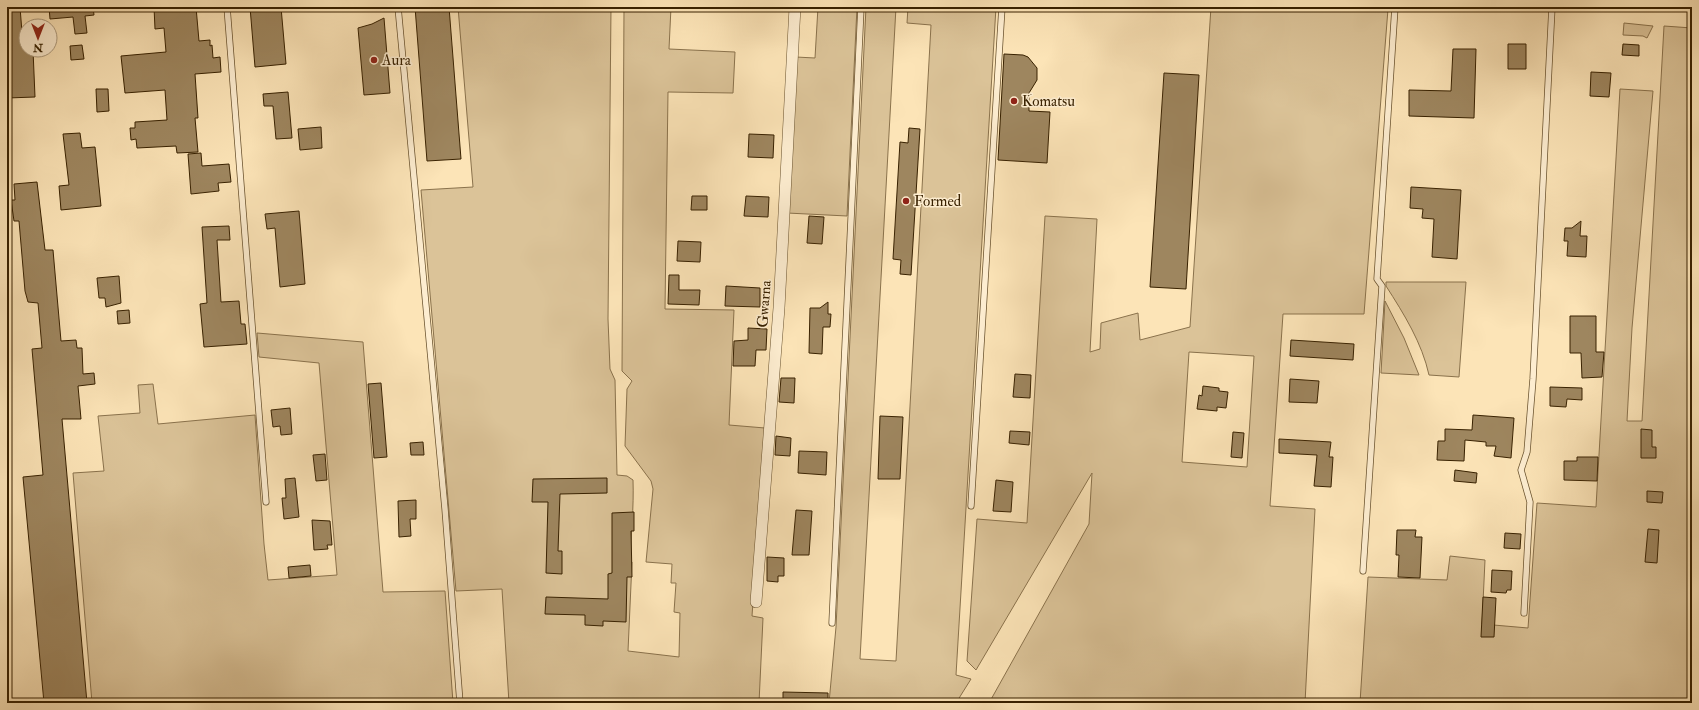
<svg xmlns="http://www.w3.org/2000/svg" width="1699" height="710" font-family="'IM FELL Double Pica',serif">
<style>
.green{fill:#dbc398;stroke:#8a724c;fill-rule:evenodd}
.building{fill:#9e865f;stroke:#382100}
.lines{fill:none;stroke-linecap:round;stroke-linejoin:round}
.service-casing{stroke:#69522e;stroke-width:7}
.minor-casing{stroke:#69522e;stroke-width:12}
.service{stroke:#fdedd0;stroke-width:5.5}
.minor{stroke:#fdedd0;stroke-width:11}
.poi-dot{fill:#8f2418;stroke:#fdedd0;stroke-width:1.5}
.labels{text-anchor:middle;stroke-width:3;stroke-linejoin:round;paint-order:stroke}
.poi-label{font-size:15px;fill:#382100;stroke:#fdedd0;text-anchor:start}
.street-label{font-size:15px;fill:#382100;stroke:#fdedd0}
</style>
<rect width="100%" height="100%" fill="#fce4b7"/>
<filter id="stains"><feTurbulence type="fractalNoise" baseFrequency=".005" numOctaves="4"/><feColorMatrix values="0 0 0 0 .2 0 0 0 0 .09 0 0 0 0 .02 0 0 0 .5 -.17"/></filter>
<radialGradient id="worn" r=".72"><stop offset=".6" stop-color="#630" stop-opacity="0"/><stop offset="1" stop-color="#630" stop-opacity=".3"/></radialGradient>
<!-- green -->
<path class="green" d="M458 7H611L608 319 610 369 615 380 617 475 627 476 633 480C634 507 631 534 630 561L632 562 628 651 679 657 680 613 674 612 676 583H671L672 564 646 562 653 489 651 481 625 446 627 389 632 381 622 371 624 7H671L669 49 735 52 733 93 668 92 665 309 734 310 729 425 765 428 752 616 763 618 759 703H509L502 589 456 591 421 190 473 187Z
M818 7H857L847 216 787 213 796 57 815 58Z
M866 7H896L860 659 896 661 931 25 907 23 908 7H996L956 675 971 679 956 703H829L836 627Z
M1211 7H1346L1388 9 1364 314H1283L1270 506 1315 509 1305 703H989L1089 524 1092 473 976 670 967 661 977 519 1027 523 1045 216 1097 219 1090 352 1100 349 1101 323 1138 313 1140 340 1190 327ZM1189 352 1254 356 1247 467 1182 462Z
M1624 23 1653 26 1647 38 1643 36 1623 35Z
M1664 26 1692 28V703H1360L1368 577 1447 580 1450 556 1485 560 1482 624 1528 628 1537 503 1596 507 1620 89 1653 91 1632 328 1627 421H1642Z
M1386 282H1466L1459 377 1429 375C1422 343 1404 314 1386 286Z
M1385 301 1404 338 1419 375 1381 373Z
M257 333 363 342 383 592 445 591 453 703H92L73 473 104 471 98 416 140 413 138 385 153 384 158 424 255 415 264 544 268 580 337 575 319 363 259 357Z"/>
<!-- building -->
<path class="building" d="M7 7H20L23 45H26V50H33L35 97 7 98Z
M49 7H93L94 15 85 16 87 33 75 34 73 17 50 19Z
M154 7H196L199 41 210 40V46L212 45 213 58 220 57 221 72 195 74 198 118H195L198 152 177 153 176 146 137 148 136 139 131 140 130 128H135V122L167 120 165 90 125 93 121 56 166 52 164 28 155 29Z
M250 7H281L286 64 255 67Z
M415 7H449L461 159 427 161Z
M384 18 390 93 364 95 358 28 372 24Z
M1508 44H1526V69H1508Z
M1623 44 1639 45V56L1622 55Z
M82 45 84 59 71 60 70 46Z
M1453 49H1476L1474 118 1409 116V90L1451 91Z
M1004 54 1023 55 1028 57 1037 68V80L1029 93V111L1050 112 1047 163 998 160Z
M1591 72 1611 73 1609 97 1590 96Z
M1164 73 1199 75 1186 289 1150 287Z
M96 89H108L109 111 97 112Z
M288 92 292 138 276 139 273 106H264L263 94Z
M321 127 322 148 300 150 298 129Z
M909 128 920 129 911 275 900 274 901 260 893 259 900 142 908 143Z
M80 133 82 148 95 147 101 206 61 210 59 186 69 185 63 134Z
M749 134 774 135 773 158 748 157Z
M201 153 202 166 229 164 231 182 218 183 219 191 191 194 188 154Z
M37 182 45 250H53L61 341 76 340 77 348H82L83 374 94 373 95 384 78 386 81 419H62L87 703H44L23 477 43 475 32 349 42 348 38 303 28 302 25 291 19 221H14L11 200H15L14 184Z
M1411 187 1461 190 1457 259 1432 257 1434 219 1422 218 1423 209 1410 208Z
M692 196H707V210H691Z
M746 196 769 197 768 217 744 216Z
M299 211 305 284 280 287 275 228 267 229 265 214Z
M809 216 824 217 822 244 807 243Z
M1581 221 1580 236H1587L1586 257 1567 256 1568 241H1564L1565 228H1572Z
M229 226 230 240H217L221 302 239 301 241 324H245L247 344 204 347 200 304 207 303 202 227Z
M678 241 701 242 700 262 677 261Z
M669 275H679V290H700L699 305 668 304Z
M119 276 121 303 106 307 105 298H99L97 278Z
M726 286 760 288V307L725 306Z
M828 302V314H831L830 327H823L822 354 809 353 810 308H820Z
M129 310 130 323 118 324 117 311Z
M1570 316H1596V352H1604L1602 377 1582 378 1581 353H1570Z
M748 328 767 329 766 350H756L755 366H733L734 341 748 340Z
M1291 340 1354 344 1353 360 1290 356Z
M1015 374 1031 375 1030 398 1013 397Z
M781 378H795L794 403 779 402Z
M1290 379 1319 381 1317 403 1289 402Z
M381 383 387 457 374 458 368 384Z
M1203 386 1219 388V391L1228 392 1226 408 1217 407V411L1197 409 1199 395 1202 396Z
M1550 387 1582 388V400L1567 399 1566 407 1550 406Z
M290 408 292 434 281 435 280 426 273 427 271 410Z
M1473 415 1514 418 1511 458 1494 456 1496 446H1486V442L1465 440 1464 461 1437 460 1438 441H1445V429L1472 430Z
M880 416 903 417 900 479H878Z
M1641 429 1652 430V447H1656V458H1641Z
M1010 431 1030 432 1029 445 1009 443Z
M1233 432 1244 433 1242 458 1231 457Z
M776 436 791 438 790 456 775 455Z
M1279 439 1331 442 1329 457H1333L1331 487 1314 486 1317 455 1279 453Z
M423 442 424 455H411L410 443Z
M799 451 827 452 826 475 798 473Z
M325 454 327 480 316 481 313 455Z
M1577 457H1598L1597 481 1564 480V461H1577Z
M1455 470 1477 473 1476 483 1454 481Z
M295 478 299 517 284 519 282 498H286L285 479Z
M607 478V493L560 494 558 551H562V574L546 573 548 502H532L533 479Z
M996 480 1013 482 1011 512 993 511Z
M1647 491 1663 492 1662 503 1647 502Z
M416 500V519H410L411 536 399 537 398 501Z
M796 510 812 511 809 555H792Z
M634 512V531H631L632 577H627L626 622 603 621V626L585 625V615L545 614 546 597 608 599V574L612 573V513Z
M312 520 330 521 332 545H327L328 549 314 550Z
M1648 529 1659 530 1657 563 1645 562Z
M1397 530H1416L1415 537H1422L1420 578 1398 577 1399 555H1396Z
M1505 533 1521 534 1520 549 1504 548Z
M767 557 784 558V576H778V582L767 581Z
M310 565 311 576 289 578 288 567Z
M1492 570 1512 571 1511 590H1507L1506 593 1491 592Z
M1483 597 1496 598 1494 637H1481Z
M783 692 828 693V703H783Z"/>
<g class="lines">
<!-- service casing -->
<g class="service-casing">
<path id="service" d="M227 7 266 502
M398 7 445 509 460 703
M971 506 1002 7
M1363 571 1382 286 1377 279 1395 7
M1524 613 1530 502 1521 470 1527 452 1533 379 1552 7
M832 623 861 7"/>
</g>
<!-- minor casing -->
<g class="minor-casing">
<path id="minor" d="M756 602 779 308 795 7"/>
</g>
<!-- service -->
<use href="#service" class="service"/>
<!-- minor -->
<use href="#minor" class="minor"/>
</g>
<!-- markers -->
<g class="poi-dot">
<circle cx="374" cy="60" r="4"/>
<circle cx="1014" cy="101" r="4"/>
<circle cx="906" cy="201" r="4"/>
</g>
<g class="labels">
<!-- poi labels -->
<g class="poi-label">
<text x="382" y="65">Aura</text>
<text x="1022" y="106">Komatsu</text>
<text x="914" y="206">Formed</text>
</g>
<!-- street labels -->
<g class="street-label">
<text transform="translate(764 304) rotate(-86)" y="5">Gwarna</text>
</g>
</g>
<!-- margin -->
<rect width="1699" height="710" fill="none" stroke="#fce4b7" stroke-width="24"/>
<rect x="8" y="8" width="1683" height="694" fill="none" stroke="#382100" stroke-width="2"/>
<rect x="12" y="12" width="1675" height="686" fill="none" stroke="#382100"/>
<!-- north arrow -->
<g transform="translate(38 38) rotate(180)"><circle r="19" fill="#fdedd0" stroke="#ae9b7d"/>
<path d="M0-3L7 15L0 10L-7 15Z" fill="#8f2418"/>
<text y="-6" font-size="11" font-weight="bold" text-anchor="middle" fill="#382100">N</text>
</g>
<rect width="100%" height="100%" filter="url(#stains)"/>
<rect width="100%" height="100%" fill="url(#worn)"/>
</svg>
